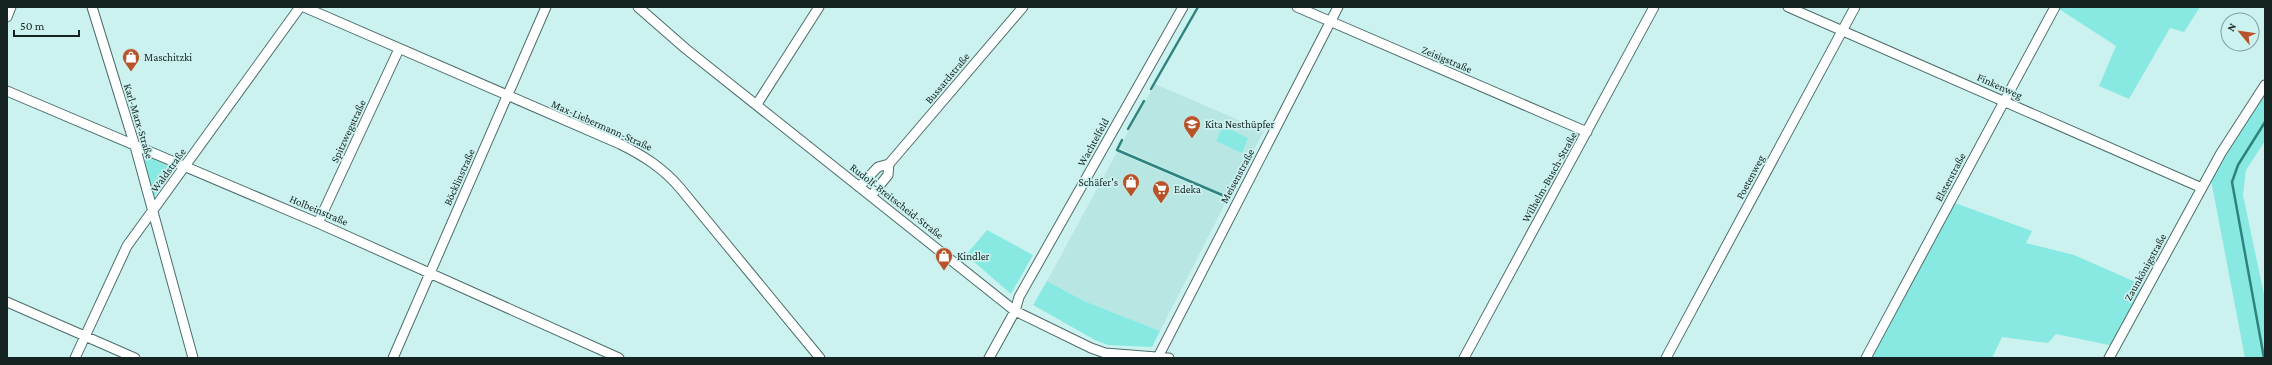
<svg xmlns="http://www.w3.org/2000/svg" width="2272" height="365" font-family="'Crimson Pro',serif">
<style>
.built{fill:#b8e6e2}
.green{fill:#88e9e3}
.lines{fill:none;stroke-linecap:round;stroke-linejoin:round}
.stream{stroke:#2e837f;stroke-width:2.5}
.minor-casing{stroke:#4b6d6b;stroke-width:11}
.minor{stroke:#fff;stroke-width:9}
.labels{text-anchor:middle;stroke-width:3.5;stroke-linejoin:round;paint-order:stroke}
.poi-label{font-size:11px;fill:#142221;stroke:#ccf2ef;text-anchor:start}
.street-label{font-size:11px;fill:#142221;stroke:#ccf2ef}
</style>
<rect width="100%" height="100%" fill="#ccf2ef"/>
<!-- built -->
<path class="built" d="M1155 84 1264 131 1229 197 1119 148Z
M1117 152 1227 200 1160 331 1084 301 1047 281Z"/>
<!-- green -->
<path class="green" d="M2060 7H2200L2184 32 2170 28 2129 99 2099 86 2116 46 2059 9Z
M2265 90V141L2246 170 2243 195 2265 299V358H2245L2211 180Z
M1223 126 1248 138 1242 153 1216 141Z
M143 154 174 169 154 197Z
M1952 202 2032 231 2026 243 2074 255 2147 287 2114 346 2056 334 2048 343 2002 337 1992 358H1871Z
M987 230 1033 255 1011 294 966 255Z
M1047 281 1084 301 1160 331 1152 347 1108 345 1095 340 1033 305Z"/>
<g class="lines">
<!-- stream -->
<path class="stream" d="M1151 89 1198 7
M1128 129 1144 101
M1122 140 1117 150 1229 198
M2264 358 2232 182 2238 165 2265 122"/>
<!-- minor casing -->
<g class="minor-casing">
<path id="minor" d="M92 7 135 146 193 358
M304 7 620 144C644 156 663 168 680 188L820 358
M638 7 686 49 1015 311 1091 348 1105 353 1169 358
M1297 7 1587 132
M1788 7 2202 188
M7 17 11 7
M7 91 318 223 619 358
M757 104 819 7
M859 187 878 167 889 164 1023 7
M871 196 888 175 889 164
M318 223 399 49
M7 302 135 358
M1158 357 1338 7
M75 358 127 246 300 7
M393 358 546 7
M989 358 1015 311 1019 297 1183 7
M1464 358 1654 7
M1666 358 1855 7
M1866 358 2055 7
M2109 358 2221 153 2265 85"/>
</g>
<!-- minor -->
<use href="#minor" class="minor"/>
</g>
<!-- icons -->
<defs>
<g id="shop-pin" transform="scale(0.9)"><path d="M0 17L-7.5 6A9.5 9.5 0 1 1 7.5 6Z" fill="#b85228" stroke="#ccf2ef"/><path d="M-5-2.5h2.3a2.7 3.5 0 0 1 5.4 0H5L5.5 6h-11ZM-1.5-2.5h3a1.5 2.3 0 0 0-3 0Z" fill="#fff"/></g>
<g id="school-pin" transform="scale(0.9)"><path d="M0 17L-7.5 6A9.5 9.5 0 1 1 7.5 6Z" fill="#b85228" stroke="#ccf2ef"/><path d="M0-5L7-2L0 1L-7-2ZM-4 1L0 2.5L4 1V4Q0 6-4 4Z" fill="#fff"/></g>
<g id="supermarket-pin" transform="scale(0.9)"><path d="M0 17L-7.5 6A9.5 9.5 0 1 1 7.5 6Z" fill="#b85228" stroke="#ccf2ef"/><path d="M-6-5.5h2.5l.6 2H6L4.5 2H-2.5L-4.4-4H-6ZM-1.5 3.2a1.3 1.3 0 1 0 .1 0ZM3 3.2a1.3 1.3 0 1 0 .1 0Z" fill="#fff"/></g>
</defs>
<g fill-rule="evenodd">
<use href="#shop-pin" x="131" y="57"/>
<use href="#school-pin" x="1192" y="124"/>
<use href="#shop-pin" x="1131" y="182"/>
<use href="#supermarket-pin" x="1161" y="189"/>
<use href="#shop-pin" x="944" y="256"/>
</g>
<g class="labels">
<!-- poi labels -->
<g class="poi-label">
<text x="144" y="61">Maschitzki</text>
<text x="1205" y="128">Kita Nesthüpfer</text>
<text x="1118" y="186" text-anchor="end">Schäfer's</text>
<text x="1174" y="193">Edeka</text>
<text x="957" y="260">Kindler</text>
</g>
<!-- street labels -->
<g class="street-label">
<text transform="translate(1447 59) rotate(23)" y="4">Zeisigstraße</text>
<text transform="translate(947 78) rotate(-50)" y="4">Bussardstraße</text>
<text transform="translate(2000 86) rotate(24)" y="4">Finkenweg</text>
<text transform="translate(139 121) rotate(73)" y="4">Karl-Marx-Straße</text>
<text transform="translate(602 125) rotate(24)" y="4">Max-Liebermann-Straße</text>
<text transform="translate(348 131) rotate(-65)" y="4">Spitzwegstraße</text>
<text transform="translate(1093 142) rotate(-61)" y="4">Wachtelfeld</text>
<text transform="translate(168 170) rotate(-54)" y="4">Waldstraße</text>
<text transform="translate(1237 176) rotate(-62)" y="4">Meisenstraße</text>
<text transform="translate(459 177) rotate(-66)" y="4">Böcklinstraße</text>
<text transform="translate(1549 177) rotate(-61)" y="4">Wilhelm-Busch-Straße</text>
<text transform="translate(1750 177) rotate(-62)" y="4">Poetenweg</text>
<text transform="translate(1950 177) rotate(-62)" y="4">Elsterstraße</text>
<text transform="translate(897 201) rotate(38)" y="4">Rudolf-Breitscheid-Straße</text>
<text transform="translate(319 210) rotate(23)" y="4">Holbeinstraße</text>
<text transform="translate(2145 267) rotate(-61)" y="4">Zaunkönigstraße</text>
</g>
</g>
<!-- border -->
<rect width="2272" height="365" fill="none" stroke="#142221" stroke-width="16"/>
<!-- north arrow -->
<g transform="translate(2240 32) rotate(299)"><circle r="19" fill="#ccf2ef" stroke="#829f9d"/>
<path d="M0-3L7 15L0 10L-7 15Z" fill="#b85228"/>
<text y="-6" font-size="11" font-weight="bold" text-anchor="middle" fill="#142221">N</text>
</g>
<!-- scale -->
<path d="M14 30v6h65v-6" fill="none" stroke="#142221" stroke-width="2"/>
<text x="20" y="30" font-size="12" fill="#142221" stroke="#ccf2ef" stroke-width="3" paint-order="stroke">50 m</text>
</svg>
